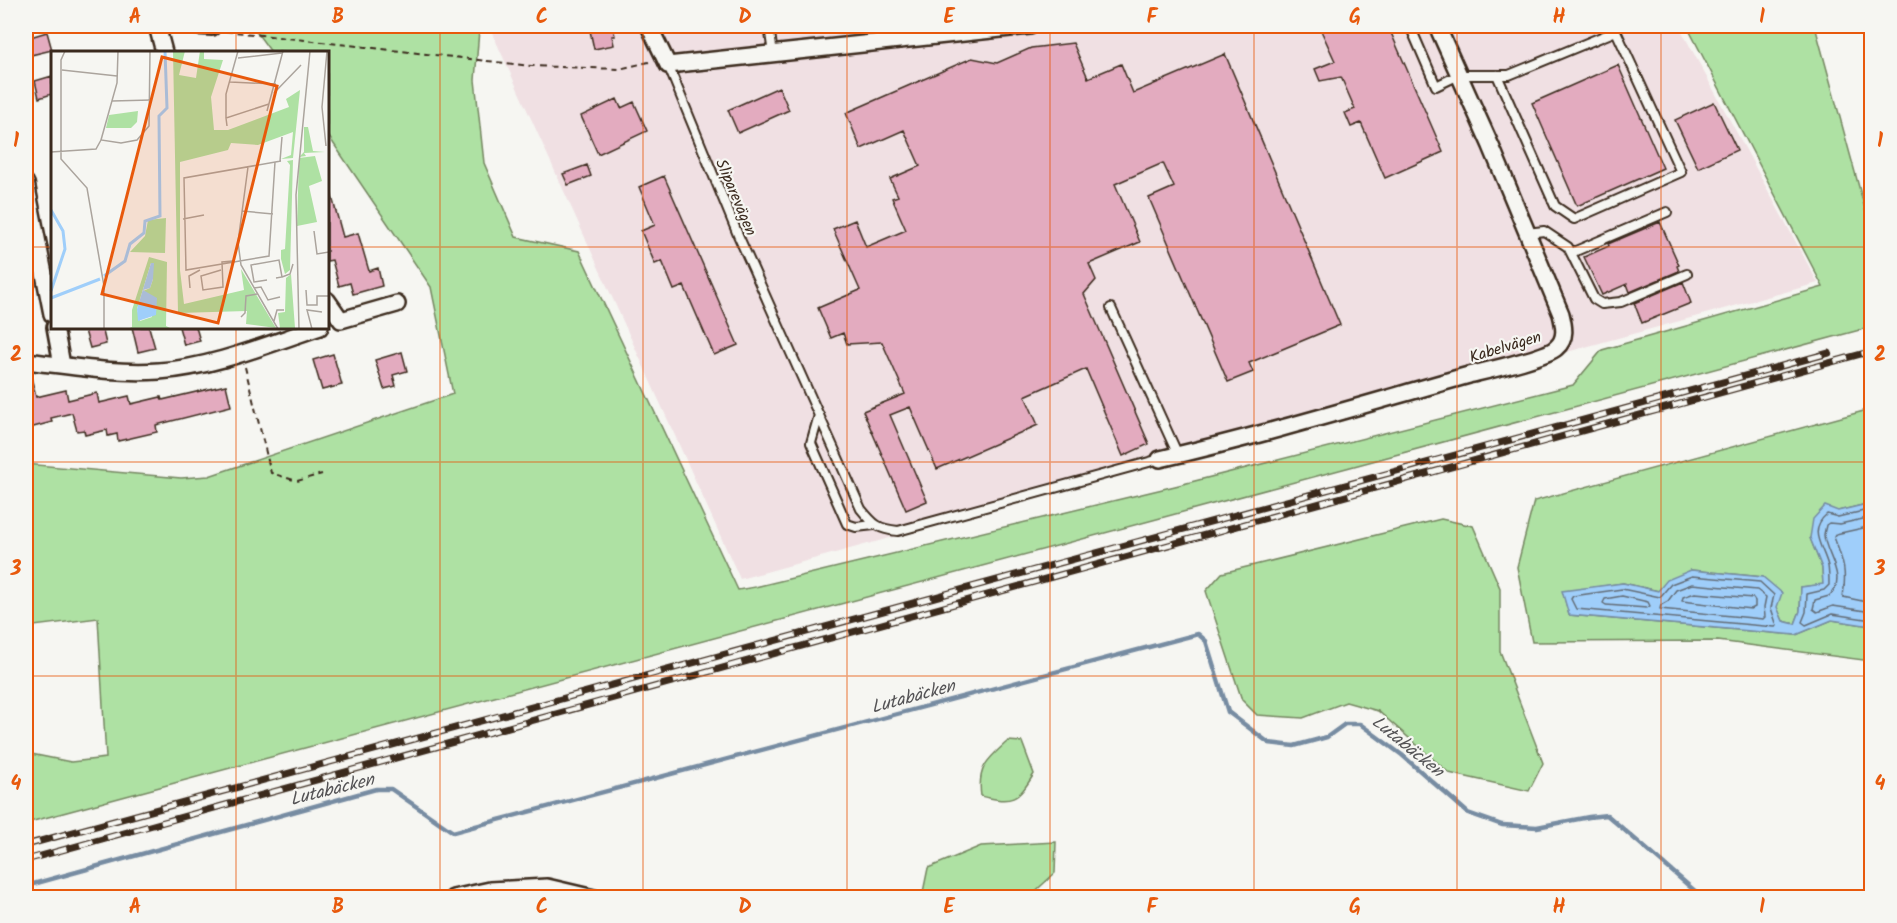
<svg xmlns="http://www.w3.org/2000/svg" width="1897" height="923" font-family="Kalam,sans-serif">
<style>
.built{fill:#f0e0e3}
.green{fill:#aee1a3;stroke:#748660;stroke-width:1.5}
.water{fill:#9fcefa;stroke:#778ca2;stroke-width:1.5}
.lines{fill:none;stroke-linecap:round;stroke-linejoin:round}
.shore{stroke:#636c76;stroke-width:1.5}
.stream{stroke:#778ca2;stroke-width:4.5}
.building{fill:#e3abbf;stroke:#3b2a1e;stroke-width:1.5}
.lane-casing{stroke:#3b2a1e;stroke-width:12}
.street-casing{stroke:#3b2a1e;stroke-width:20}
.path{stroke:#3b2a1e;stroke-width:2;stroke-dasharray:6 4.5;stroke-linecap:butt}
.lane{stroke:#f6f6f2;stroke-width:8}
.street{stroke:#f6f6f2;stroke-width:15}
.rail-casing{stroke:#3b2a1e;stroke-width:7}
.rail{stroke:#f6f6f2;stroke-width:4.5;stroke-dasharray:14;stroke-linecap:butt}
.grid{fill:none;stroke:#e8590c;stroke-width:1.5;stroke-opacity:0.55}
.labels{text-anchor:middle;stroke-width:4.5;stroke-linejoin:round;paint-order:stroke}
.street-label{font-size:16px;fill:#3b2a1e;stroke:#f6f6f2}
.water-label{font-size:18px;font-style:italic;fill:#545355;stroke:#f6f6f2}
.inset-river{fill:none;stroke:#9fcefa;stroke-width:3}
.inset-road{fill:none;stroke:#aba49d;stroke-width:1.5}
.view{fill:#e8590c;fill-opacity:0.15;stroke:#e8590c;stroke-width:3}
.inset-edge{fill:none;stroke:#3b2a1e;stroke-width:3}
.neatline{fill:none;stroke:#e8590c;stroke-width:2}
.grid-label{font-size:20px;text-anchor:middle;font-weight:bold;fill:#e8590c}
</style>
<rect width="100%" height="100%" fill="#f6f6f2"/>
<filter id="ink" filterUnits="userSpaceOnUse"><feTurbulence type="fractalNoise" baseFrequency=".0167" numOctaves="2"/><feDisplacementMap in="SourceGraphic" scale="12" xChannelSelector="R" yChannelSelector="G"/><feConvolveMatrix kernelMatrix="1 2 1 2 8 2 1 2 1" color-interpolation-filters="sRGB"/></filter>
<g filter="url(#ink)">
<!-- built -->
<path class="built" d="M489 26H1679L1818 283 740 579Z"/>
<!-- green -->
<path class="green" d="M252 26H477L479 30 475 80 484 163 516 237 579 251 738 590 755 587 1175 486 1573 385 1602 350 1823 287 1687 26H1815L1871 231V327L26 823V753L71 762 106 758 98 618 26 627V464L181 478 209 476 453 394 431 287 327 134V52H271Z
M1871 409V503L1838 511 1810 538 1822 568 1823 585 1801 587 1800 611 1795 624 1783 621 1763 577 1691 570 1659 591 1623 583 1563 592 1569 615 1796 635 1832 620 1871 626V661L1718 641 1532 642 1517 567 1534 501Z
M1441 519 1473 526 1500 588V651L1543 763 1529 791 1449 773 1378 711 1346 702 1303 718 1257 715 1242 700 1206 591 1222 573Z
M1008 741 1022 742 1034 774C1017 801 1013 804 981 796 977 767 988 759 1008 741Z
M1056 842 1055 873 1029 897H922L928 868 981 846Z"/>
<!-- water -->
<path class="water" d="M1871 503V626L1832 620 1796 635 1569 615 1562 591 1623 583 1658 591 1667 580 1691 570 1763 577 1782 593 1777 607 1783 621 1795 624 1800 611 1801 587 1823 584 1822 568 1810 538 1813 519 1825 506 1838 511Z"/>
<g class="lines">
<!-- shore -->
<path class="shore" d="M1872 509 1838 517 1827 514C1807 531 1823 546 1828 566 1829 572 1829 579 1829 585L1824 590 1807 594 1806 612 1802 622 1806 625 1832 614 1872 620
M1872 517 1840 524 1829 523 1826 525C1826 526 1824 533 1824 535 1825 554 1849 578 1829 596L1815 600 1813 609 1817 612 1833 606 1872 612
M1872 526 1836 534 1834 537C1843 562 1847 570 1843 597L1872 603
M1692 576 1760 582 1774 595 1771 608 1777 626 1775 627 1576 609 1571 599 1573 596 1622 589 1660 597 1671 584Z
M1692 584 1757 590 1766 597 1764 607 1765 617 1763 619 1660 609 1661 605 1668 601 1676 590Z
M1695 593 1753 598 1755 601V607L1751 609 1682 601 1683 597Z
M1622 596 1648 602 1650 606 1647 608 1606 605 1603 603 1605 599Z"/>
<!-- stream -->
<path class="stream" d="M26 886 376 789H391L453 832 1198 634 1206 641 1228 712 1269 743 1294 746 1327 737 1345 724H1360L1402 755 1468 813 1502 825 1537 827 1589 817 1607 815 1703 898"/>
</g>
<!-- building -->
<path class="building" d="M589 26H613L615 36H612L614 45 594 49Z
M1319 26H1388L1443 152 1385 178 1361 123 1351 127 1345 113 1355 109 1341 77 1320 81 1315 69 1335 61Z
M47 32 52 50 31 55 27 38Z
M1073 43 1088 78 1121 64 1133 93 1225 54 1340 325 1249 363 1253 372 1228 382 1149 198 1174 187 1163 163 1115 184 1140 242 1089 264 1096 280 1084 294 1149 444 1123 456 1086 369 1025 396 1038 425 937 469 910 407 890 415 927 501 906 510 863 411 905 394 882 342 847 344 843 333 831 338 818 308 860 290 833 229 855 220 866 247 906 230 892 198 898 196 890 179 920 166 904 130 861 149 846 113 972 58 997 63 1031 48Z
M1618 65 1663 168 1577 206 1532 103Z
M52 76V94L39 98 35 81Z
M779 87 789 110 738 133 728 110Z
M617 99 621 108 634 102 647 131 598 154 581 116Z
M1714 102 1737 150 1698 168 1675 120Z
M587 165 591 176 568 185 563 174Z
M664 176 738 345 714 355 684 286 674 290 662 261 655 264 641 231 655 225 639 187Z
M327 193H331L343 237 358 233 369 271 378 268 382 286 353 294 350 283 339 286 332 260 327 261Z
M1660 222 1679 265 1677 266 1679 271 1630 292 1627 284 1602 295 1584 257 1609 246 1608 244Z
M1683 282 1691 303 1642 323 1634 303Z
M84 327H102L106 344 90 348Z
M132 327H149L155 348 138 352Z
M179 327H196L200 341 184 345Z
M402 352 407 371 393 375 396 386 384 389 375 360Z
M333 354 342 385 322 390 313 360Z
M26 373H30L36 397 66 390 68 400 97 393 99 403 129 396 131 404 161 397 162 400 226 385 231 406 156 425 157 432 118 441 117 434 108 436 107 430 85 435 84 430 77 431 72 413 51 418 52 422 26 429Z"/>
<g class="lines">
<!-- lane casing -->
<g class="lane-casing">
<path id="lane" d="M769 26 773 54
M1410 26 1436 86 1459 75H1509L1616 31 1681 172 1574 219 1555 206 1497 75
M668 65 738 235 861 509C874 525 878 529 898 531L1160 459
M1527 233 1544 231 1568 247 1594 299 1602 304 1621 302 1687 274
M1571 253 1667 212
M1111 308 1178 455
M819 415 811 443 847 524 856 527 874 525"/>
</g>
<!-- street casing -->
<g class="street-casing">
<path id="street" d="M157 26 164 52
M194 26 212 27
M649 26 668 65 1030 26
M26 183 52 314
M327 300 341 320 397 304
M55 327 62 365
M26 361C69 366 115 374 159 371 214 367 268 344 320 327
M1160 459C1264 435 1366 404 1469 375 1485 371 1547 357 1556 348 1567 339 1564 326 1561 314L1491 146 1437 26
M453 898 490 890 547 887 594 898"/>
</g>
<!-- path -->
<path class="path" d="M226 31 531 66 619 69 649 62
M245 367 271 473 297 481 322 474"/>
<!-- lane -->
<use href="#lane" class="lane"/>
<!-- street -->
<use href="#street" class="street"/>
<!-- rail casing -->
<g class="rail-casing">
<path id="rail" d="M26 845 1829 353
M26 860 1872 351"/>
</g>
<!-- rail -->
<use href="#rail" class="rail"/>
</g>
</g>
<!-- grid -->
<path class="grid" d="M236 26V52M440 26V898M643 26V898M847 26V898M1050 26V898M1254 26V898M1457 26V898M1661 26V898M26 247H52M327 247H1872M236 327V898M26 462H1872M26 676H1872"/>
<g class="labels">
<!-- street labels -->
<g class="street-label">
<text transform="translate(737 197) rotate(67)" y="6">Sliparevägen</text>
<text transform="translate(1505 346) rotate(-17)" y="6">Kabelvägen</text>
</g>
<!-- water labels -->
<g class="water-label">
<text transform="translate(913 696) rotate(-15)" y="6">Lutabäcken</text>
<text transform="translate(1408 746) rotate(39)" y="6">Lutabäcken</text>
<text transform="translate(332 789) rotate(-14)" y="6">Lutabäcken</text>
</g>
</g>
<!-- overview -->
<g transform="translate(51 51)">
<rect width="278" height="278" fill="#f6f6f2"/>
<path d="M122 0H134L128 24 145 27 149 0H153V8L172 9 160 46 163 79H177L238 56 235 48 249 39 242 107 230 108 240 104 242 81 207 94 180 92 177 99 129 111V219L133 253 193 239 190 218 225 277 195 273 196 260 127 262ZM87 60 86 71 80 77H55L58 64ZM253 76H257L262 100 274 101 253 102 255 105 248 106 253 101ZM264 105 271 130 258 135 266 171 246 175 248 107ZM242 109 239 219 234 223 230 208V199L234 198 239 114 236 110ZM115 167 114 202 79 201 94 185 97 169ZM98 206 116 211 115 275 119 277 76 278 81 276V259ZM100 212 102 228 99 237 92 240 98 245 101 266 89 270 86 258ZM240 223 244 277H229L227 262 234 261 235 227Z" fill="#aee1a3" fill-rule="evenodd"/>
<path d="M100 212H103L102 228 99 237 92 239 106 247 105 264 87 270 86 258Z" fill="#9fcefa"/>
<path class="inset-river" d="M0 159 12 180 14 198 0 240M53 225 74 210 79 193 93 182 94 170 109 165 108 65 116 57 114 0M0 247 49 228"/>
<path class="inset-road" d="M14 0 10 9V108L36 137 53 235V278M67 0 66 32 50 89 70 92 86 89 98 75 99 0M187 7 231 2M11 19 66 25M179 31 225 33M223 42 250 14M61 50 100 49M216 60 232 0M175 67V43L187 0M176 75 175 67 218 53M275 95 271 56 276 0M0 101 45 98 50 89M229 110 231 86M224 111 218 205 135 219 133 127 230 110M197 116 187 191 190 214 227 278M191 160 222 163M132 168 153 164M263 180 266 203 278 201M170 219 150 225 152 239 172 236 171 211 181 210V213M231 226 239 223 242 213M216 229 203 231 200 214 228 209 231 226 225 227M139 237 138 225 149 219M203 237 210 236 217 249 229 246M255 239 256 254H266V245H278M190 266 194 262 195 245 206 243M223 270 226 259H233M248 278 245 144 259 0M261 278 256 259 271 261"/>
<path class="view" d="M111 6 226 35 167 272 51 243Z"/>
<rect width="278" height="278" class="inset-edge"/>
</g>
<!-- margin -->
<rect width="1897" height="923" fill="none" stroke="#f6f6f2" stroke-width="66"/>
<rect x="33" y="33" width="1831" height="857" class="neatline"/>
<g class="grid-label">
<text x="135" y="23">A</text>
<text x="338" y="23">B</text>
<text x="542" y="23">C</text>
<text x="745" y="23">D</text>
<text x="949" y="23">E</text>
<text x="1152" y="23">F</text>
<text x="1355" y="23">G</text>
<text x="1559" y="23">H</text>
<text x="1762" y="23">I</text>
<text x="16" y="147">1</text>
<text x="1880" y="147">1</text>
<text x="16" y="361">2</text>
<text x="1880" y="361">2</text>
<text x="16" y="575">3</text>
<text x="1880" y="575">3</text>
<text x="16" y="790">4</text>
<text x="1880" y="790">4</text>
<text x="135" y="913">A</text>
<text x="338" y="913">B</text>
<text x="542" y="913">C</text>
<text x="745" y="913">D</text>
<text x="949" y="913">E</text>
<text x="1152" y="913">F</text>
<text x="1355" y="913">G</text>
<text x="1559" y="913">H</text>
<text x="1762" y="913">I</text>
</g>
</svg>
